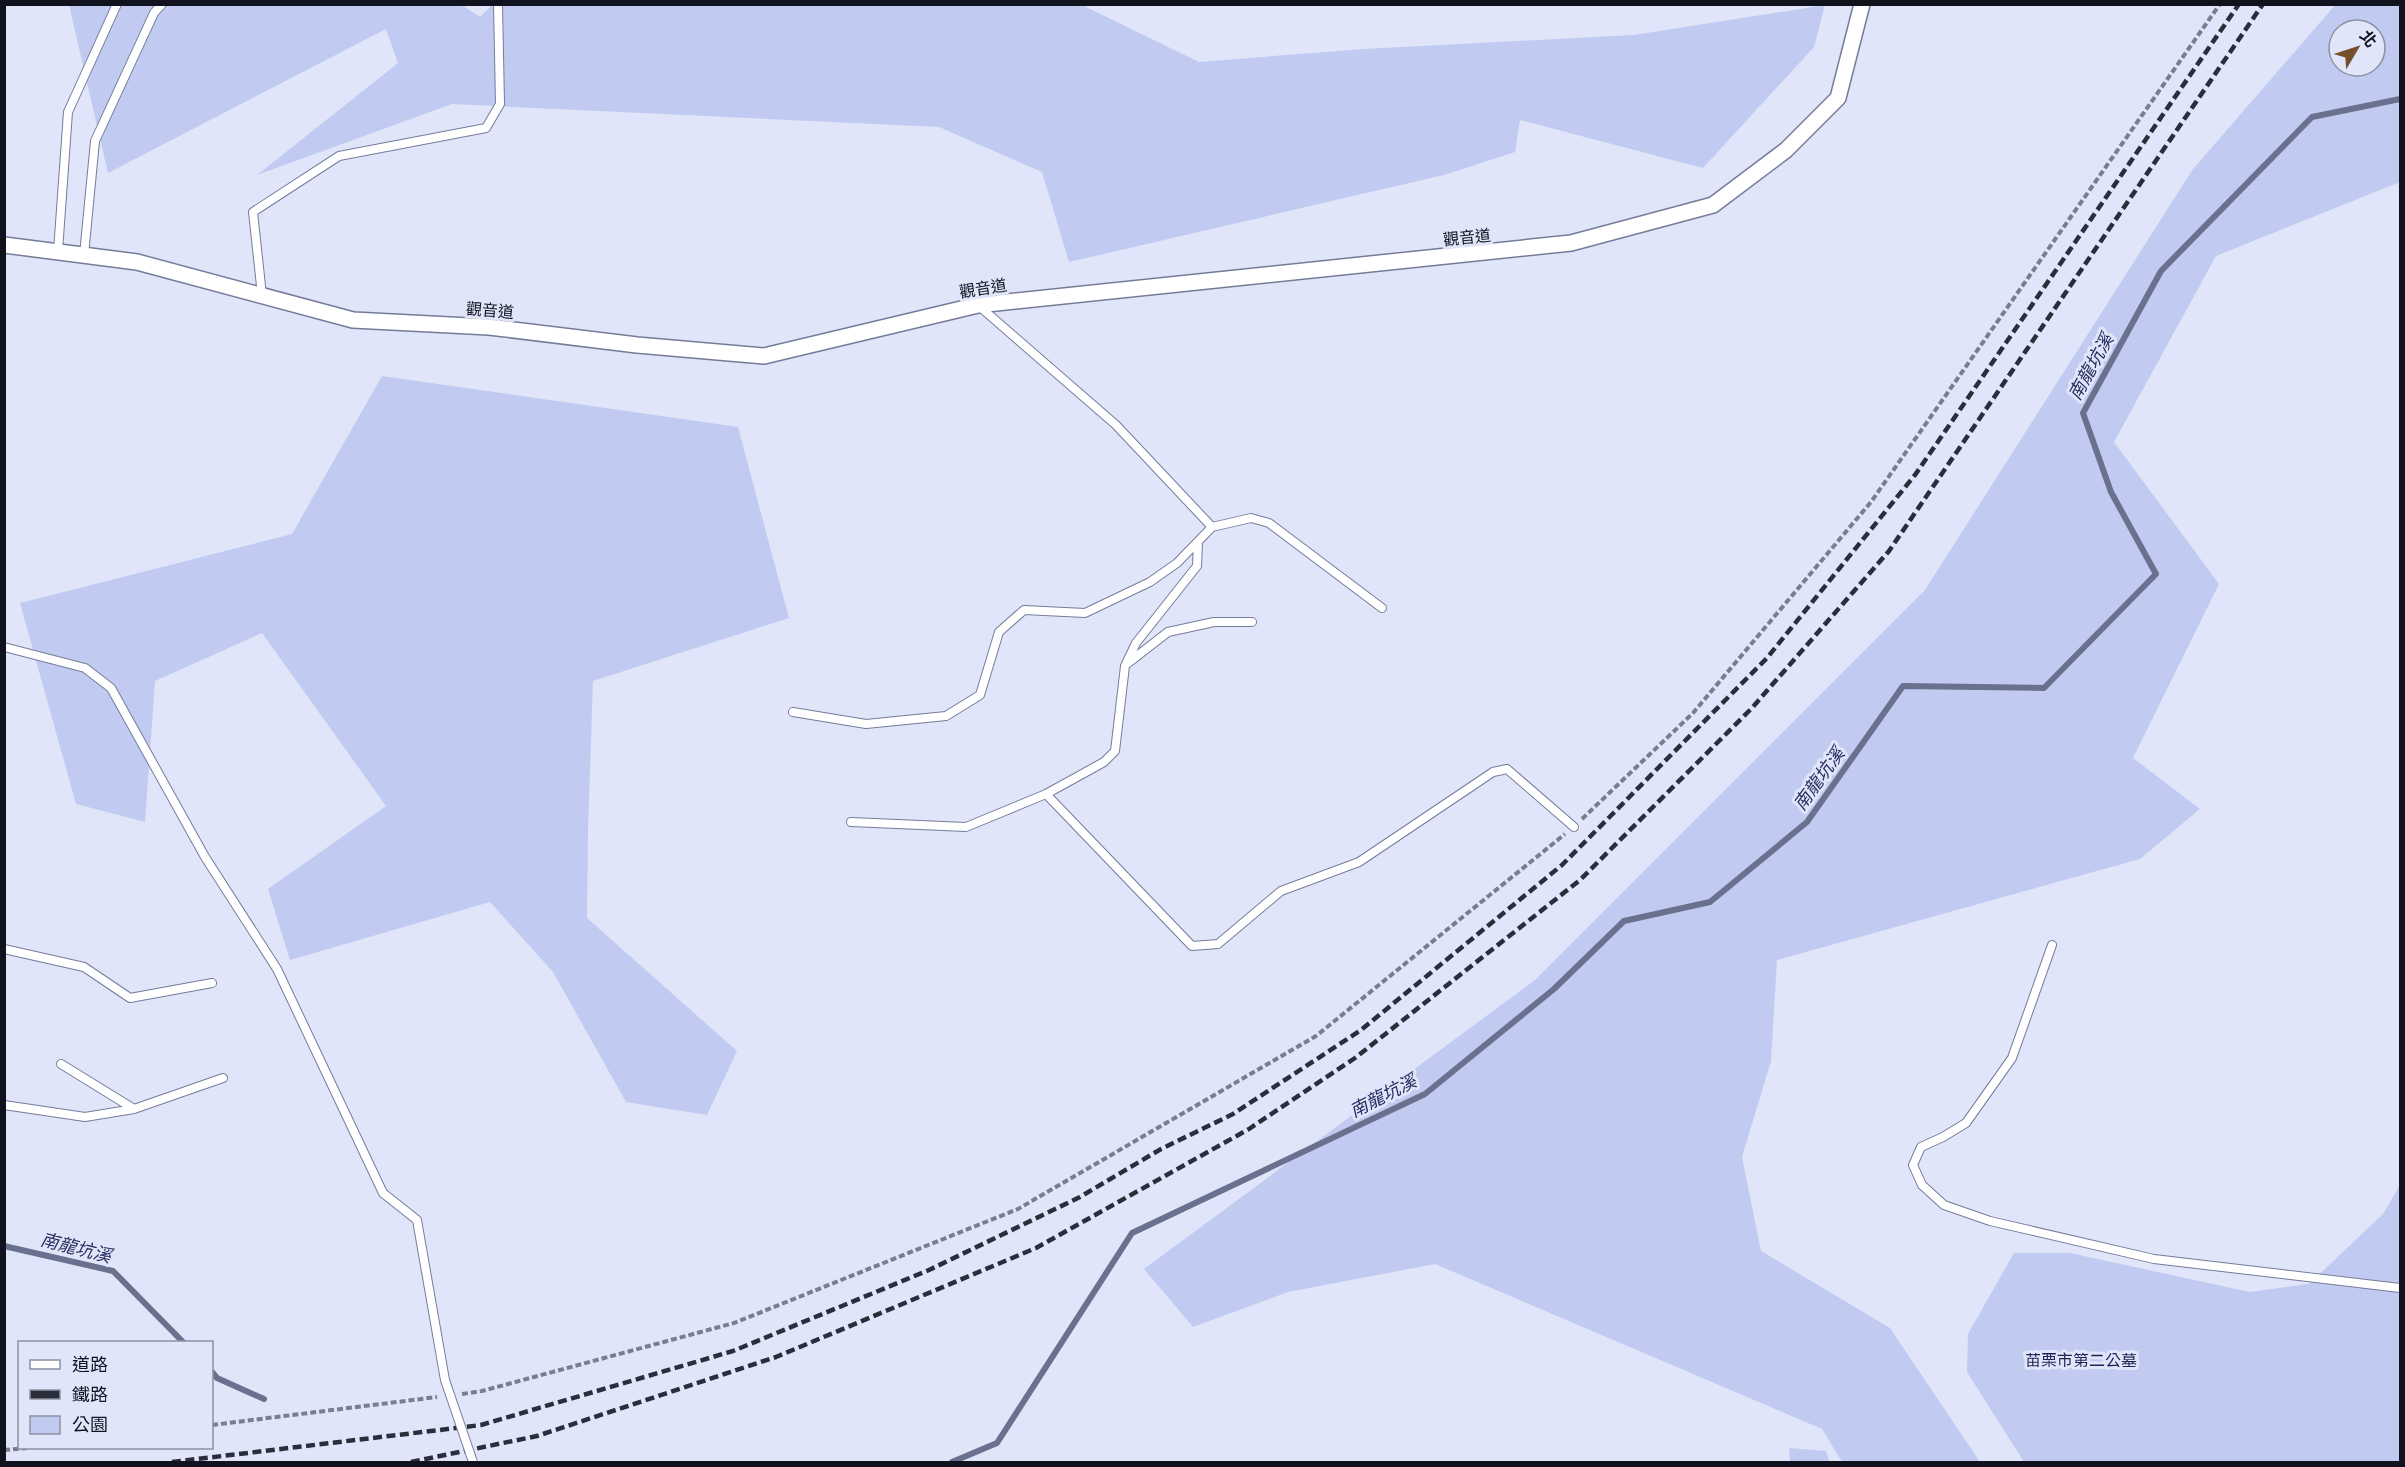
<svg xmlns="http://www.w3.org/2000/svg" width="2405" height="1467" font-family="Overpass,'Noto Sans TC',sans-serif">
<style>
.green{fill:#c1cbf1;fill-rule:evenodd}
.lines{fill:none;stroke-linecap:round;stroke-linejoin:round}
.stream{stroke:#69718f;stroke-width:6}
.lane-casing{stroke:#747c9a;stroke-width:10}
.street-casing{stroke:#747c9a;stroke-width:18}
.path{stroke:#797d8c;stroke-width:4;stroke-dasharray:6 3;stroke-linecap:butt}
.lane{stroke:#fff;stroke-width:8}
.street{stroke:#fff;stroke-width:15}
.rail{stroke:#2a2e3a;stroke-width:4.5;stroke-dasharray:9 4.5;stroke-linecap:butt}
.lane-bridge-casing{stroke:#747c9a;stroke-width:10;stroke-linecap:butt}
.lane-bridge{stroke:#fff;stroke-width:8}
.labels{text-anchor:middle;stroke-width:6;stroke-linejoin:round;paint-order:stroke}
.street-label{font-size:16px;fill:#10131e;stroke:#e0e5f9}
.park-label{font-size:16px;fill:#1e2556;stroke:#e0e5f9}
.water-label{font-size:18px;font-style:italic;fill:#252d5f;stroke:#e0e5f9}
</style>
<rect width="100%" height="100%" fill="#e0e5f9"/>
<!-- green -->
<path class="green" d="M460 4 480 17 493 4 1082 5 1199 62 1363 49 1634 35 1825 5 1814 47 1703 168 1520 120 1515 152 1444 175 1069 262 1042 172 939 127 452 104 257 175 398 63 386 29 108 173 69 5Z
M2336 4 2400 5V182L2216 256 2114 442 2219 584 2133 758 2200 809 2140 859 1777 960 1771 1061 1742 1157 1761 1251 1890 1328 1980 1462H1842L1822 1429 1435 1264 1288 1292 1193 1327 1144 1269 1535 980 1925 590 2193 169ZM2339 30H2375V66H2339Z
M382 376 738 427 789 618 593 681 588 830 587 918 737 1051 707 1115 626 1102 553 972 490 902 290 960 268 889 386 806 262 633 155 681 145 822 76 804 20 603 292 534Z
M2400 1185V1462H2024L1967 1372 1968 1334 2014 1253H2070L2250 1292 2309 1284 2383 1214Z
M1789 1448 1826 1451 1830 1462H1790Z"/>
<g class="lines">
<!-- stream -->
<path class="stream" d="M4 1246 113 1271 183 1342
M212 1372 217 1378 264 1399
M952 1462 997 1443 1132 1233 1425 1094 1554 989 1624 921 1710 902 1807 822 1903 686 2044 688 2156 574 2111 492 2083 413 2161 271 2312 117 2400 99"/>
<!-- lane casing -->
<g class="lane-casing">
<path id="lane" d="M58 251 68 112 117 4
M84 255 95 141 154 13 162 4
M262 295 253 212 339 156 486 128 500 104 498 4
M979 306 1116 425 1212 527
M4 647 85 668 111 688 205 857 277 969 383 1193 417 1220 445 1380
M1128 663 1168 632 1214 622H1252
M793 712 866 724 946 716 980 695 999 632 1024 610 1085 613 1150 582 1177 563 1212 527 1251 518 1269 523 1382 608
M1046 794 1192 946 1218 944 1281 891 1359 862 1493 772 1507 769 1574 827
M851 822 966 827 1046 794 1104 762 1115 751 1125 666 1136 643 1197 566 1198 542
M2052 945 2012 1058 1966 1123 1943 1137 1921 1147 1913 1165 1922 1185 1944 1205 1990 1221 2154 1259 2400 1288
M4 949 84 967 130 998 212 983
M61 1064 134 1109
M4 1105 85 1117 134 1109 223 1078"/>
</g>
<!-- street casing -->
<g class="street-casing">
<path id="street" d="M4 245 137 262 353 320 489 327 637 345 764 356 978 305 1571 243 1713 205 1786 150 1838 98 1862 4"/>
</g>
<!-- path -->
<path class="path" d="M1582 819 1693 713 1871 502 2220 4
M462 1394 482 1391 734 1323 1018 1209 1316 1036 1565 834
M212 1425 437 1397
M4 1450 27 1448"/>
<!-- lane -->
<use href="#lane" class="lane"/>
<!-- street -->
<use href="#street" class="street"/>
<!-- rail -->
<path class="rail" d="M172 1462 481 1425 733 1351 929 1270 1080 1197 1161 1149 1233 1114 1361 1030 1562 865 1767 658 1915 475 2239 4
M411 1462 537 1436 776 1357 1036 1248 1249 1129 1355 1058 1580 880 1751 709 1889 551 2263 4"/>
<!-- lane-bridge casing -->
<g class="lane-bridge-casing">
<path id="lane-bridge" d="M445 1380 473 1462"/>
</g>
<!-- lane-bridge -->
<use href="#lane-bridge" class="lane-bridge"/>
</g>
<g class="labels">
<!-- street labels -->
<g class="street-label">
<text transform="translate(1467 237) rotate(-6)" y="6">觀音道</text>
<text transform="translate(983 288) rotate(-9)" y="6">觀音道</text>
<text transform="translate(490 310) rotate(5)" y="6">觀音道</text>
</g>
<!-- park labels -->
<g class="park-label">
<text x="2081" y="1366">苗栗市第二公墓</text>
</g>
<!-- water labels -->
<g class="water-label">
<text transform="translate(2091 367) rotate(-61)" y="6">南龍坑溪</text>
<text transform="translate(1819 779) rotate(-54)" y="6">南龍坑溪</text>
<text transform="translate(1383 1096) rotate(-27)" y="6">南龍坑溪</text>
<text transform="translate(76 1248) rotate(14)" y="6">南龍坑溪</text>
</g>
</g>
<!-- border -->
<rect width="2405" height="1467" fill="none" stroke="#10131e" stroke-width="12"/>
<!-- legend -->
<rect x="18" y="1341" width="195" height="108" fill="#e0e5f9" stroke="#8d91a1" stroke-width="1.5"/>
<rect x="30" y="1360" width="30" height="9" fill="#ffffff" stroke="#8d91a1" stroke-width="1.5"/>
<text x="72" y="1371" font-size="18" fill="#10131e">道路</text>
<rect x="30" y="1390" width="30" height="9" fill="#2a2e3a" stroke="#8d91a1" stroke-width="1.5"/>
<text x="72" y="1401" font-size="18" fill="#10131e">鐵路</text>
<rect x="30" y="1416" width="30" height="18" fill="#c1cbf1" stroke="#8d91a1" stroke-width="1.5"/>
<text x="72" y="1431" font-size="18" fill="#10131e">公園</text>
<!-- north arrow -->
<g transform="translate(2357 48) rotate(51)"><circle r="28" fill="#e0e5f9" stroke="#8d91a1" stroke-width="1.5"/>
<path d="M0-4.5L10 22L0 15L-10 22Z" fill="#75502b"/>
<text y="-9" font-size="16" font-weight="bold" text-anchor="middle" fill="#10131e">北</text>
</g>
</svg>
